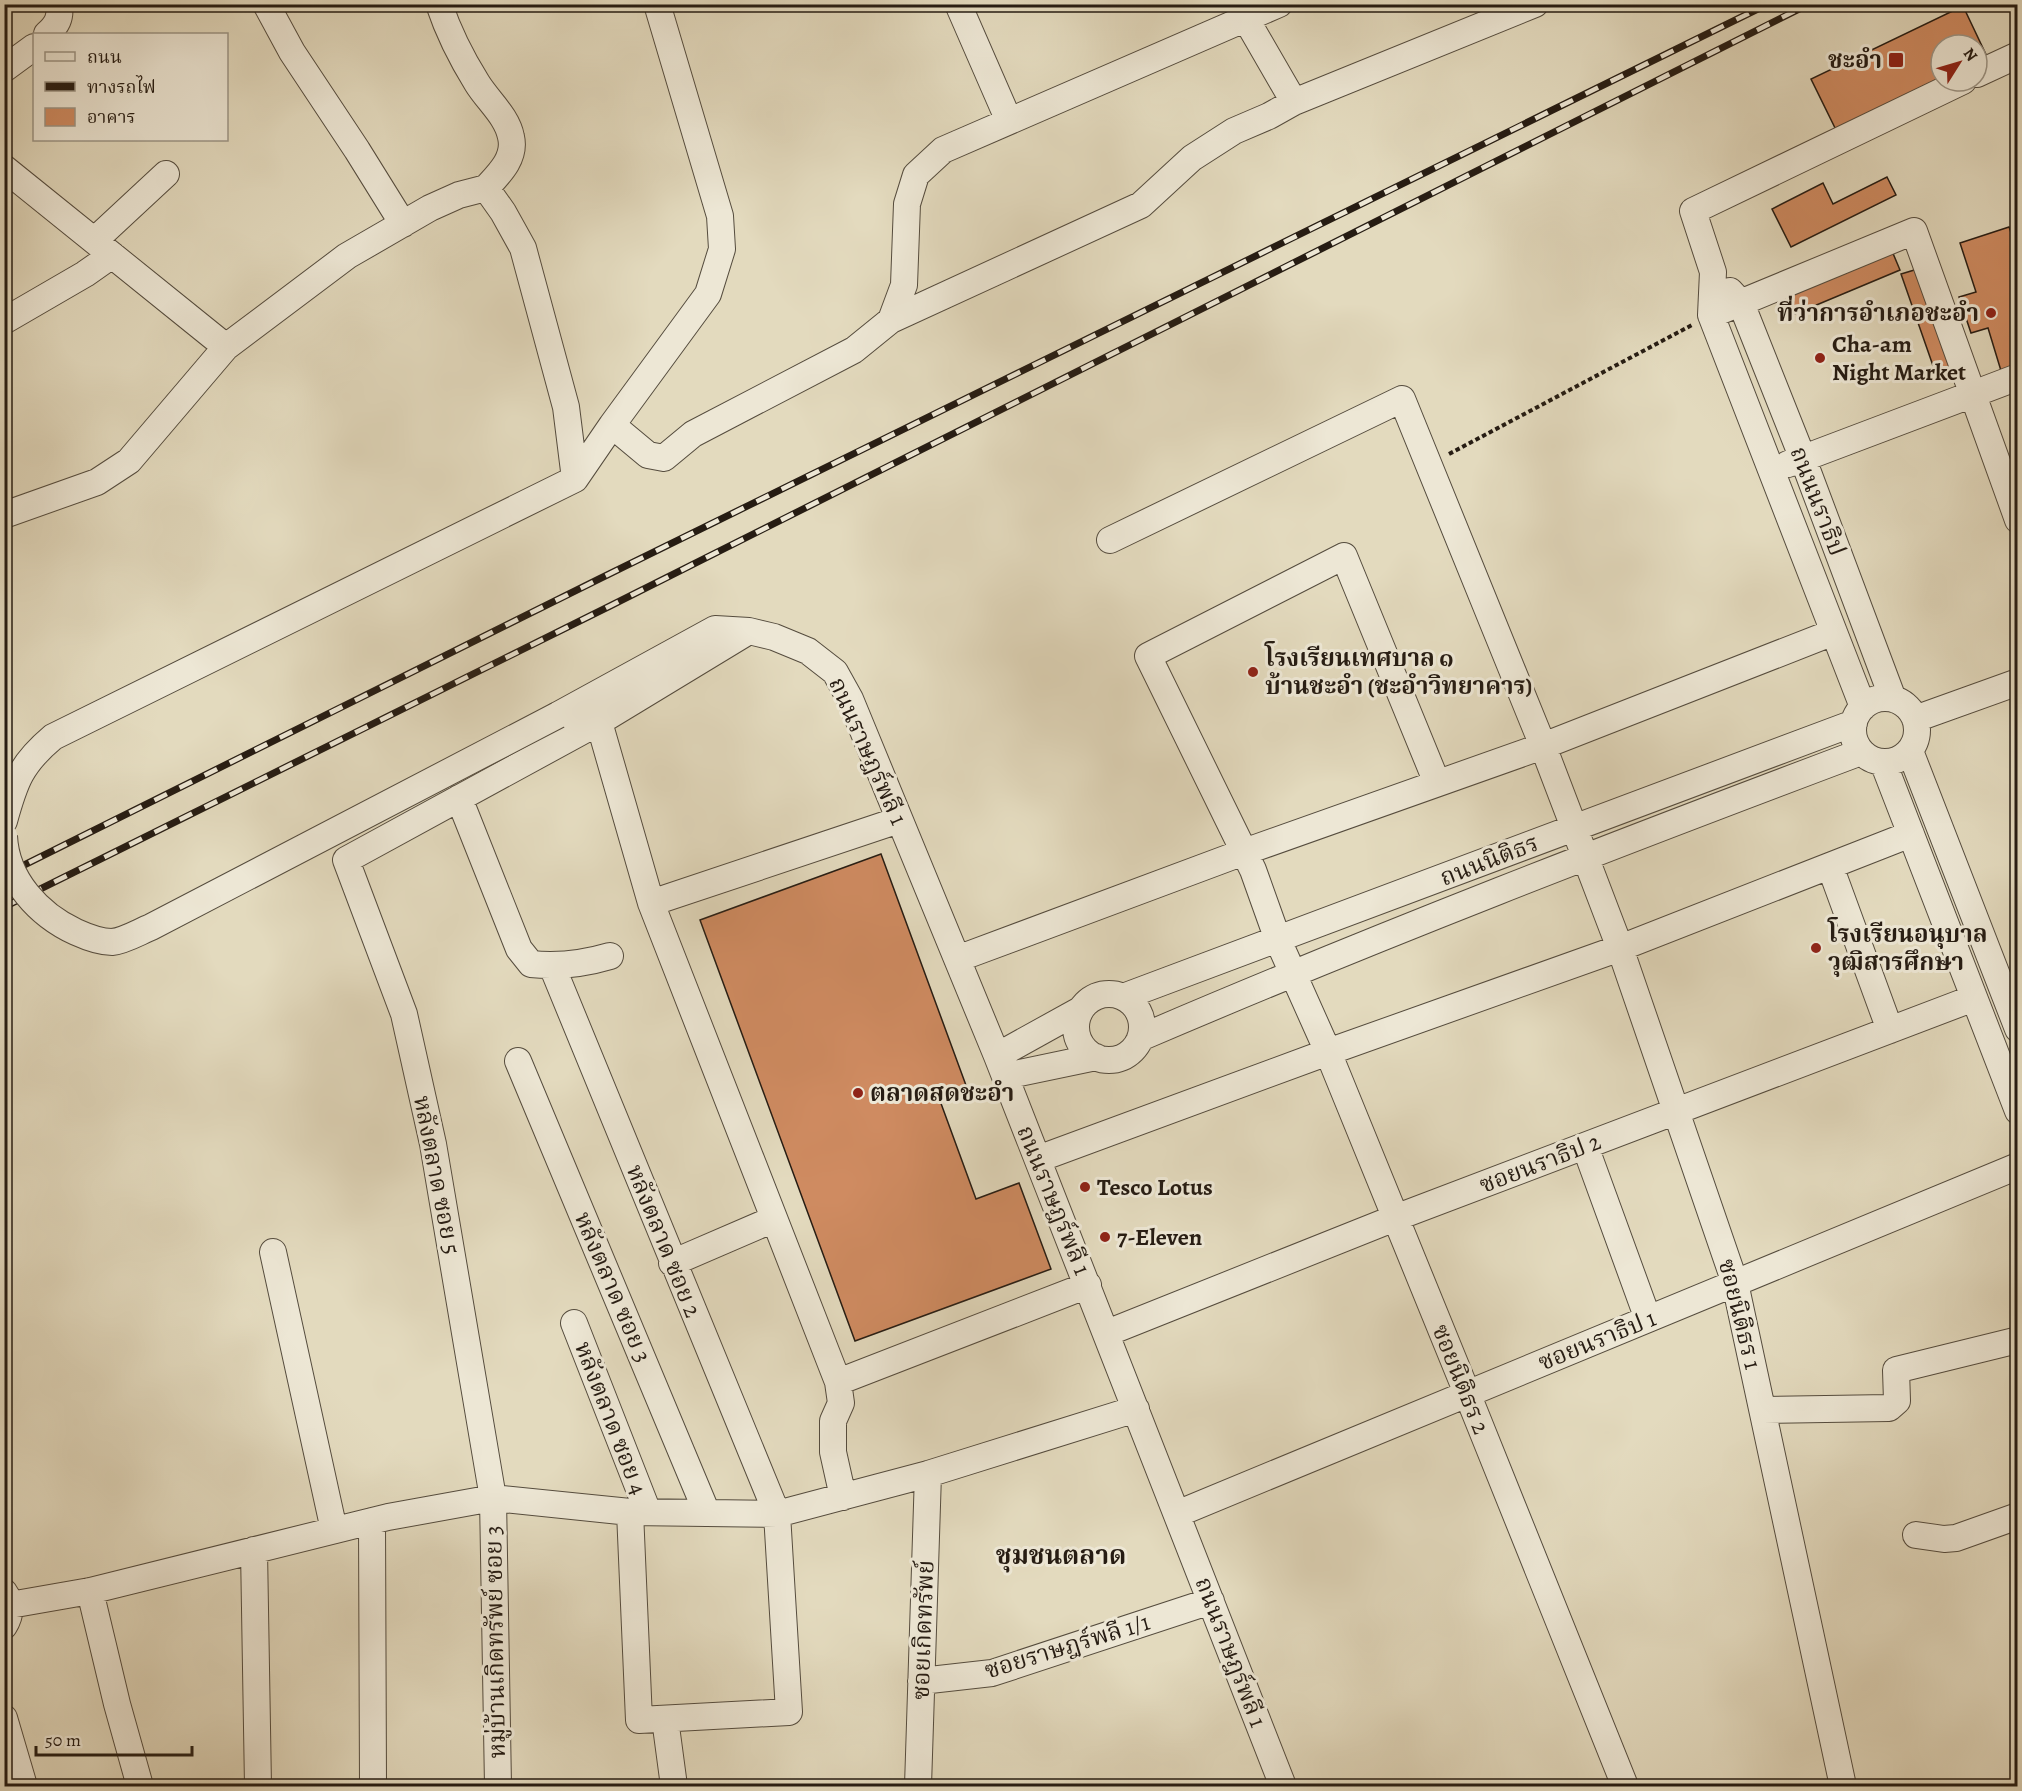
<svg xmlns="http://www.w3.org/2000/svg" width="2022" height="1791" font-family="Alegreya,'Noto Serif Thai',serif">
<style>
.building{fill:#cf8b61;stroke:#261c13;stroke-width:1.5}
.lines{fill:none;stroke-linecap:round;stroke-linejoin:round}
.minor-casing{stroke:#554c3e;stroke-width:28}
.path{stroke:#261c13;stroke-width:4;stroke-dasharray:4.5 3;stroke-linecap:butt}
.minor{stroke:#ede7d5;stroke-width:26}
.rail-casing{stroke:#261c13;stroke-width:7}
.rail{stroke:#ede7d5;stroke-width:4.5;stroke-dasharray:14;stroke-linecap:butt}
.minor-bridge-casing{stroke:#554c3e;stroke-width:28;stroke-linecap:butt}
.minor-bridge{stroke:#ede7d5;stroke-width:26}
.poi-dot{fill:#8f2418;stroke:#ede7d5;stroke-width:2}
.labels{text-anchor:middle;stroke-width:6;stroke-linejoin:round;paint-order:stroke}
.poi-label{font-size:24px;font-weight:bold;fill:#261c13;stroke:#ede7d5;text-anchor:start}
.street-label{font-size:24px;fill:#261c13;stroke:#ede7d5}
.neighbourhood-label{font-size:26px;font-weight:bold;fill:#261c13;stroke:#ede7d5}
</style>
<rect width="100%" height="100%" fill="#e3dabe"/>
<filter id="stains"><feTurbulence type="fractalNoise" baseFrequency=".00333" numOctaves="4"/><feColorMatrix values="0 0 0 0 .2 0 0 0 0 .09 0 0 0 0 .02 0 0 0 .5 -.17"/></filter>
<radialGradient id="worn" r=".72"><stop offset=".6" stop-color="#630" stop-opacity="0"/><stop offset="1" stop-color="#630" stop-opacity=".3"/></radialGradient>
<!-- building -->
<path class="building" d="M1963 6 1990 63 1977 69V45H1941V81L1839 136 1811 79Z
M1887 177 1896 195 1791 247 1772 209 1823 183 1833 204Z
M2009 227 2018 252V369L2002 374 1988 328 1971 333 1959 297 1976 292 1960 243Z
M1892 251 1900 270 1795 314 1787 295Z
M1921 268 1958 373 1938 380 1901 274Z
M881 854 967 1088 939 1098 976 1199 1019 1183 1051 1269 855 1341 700 920Z"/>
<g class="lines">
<!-- minor casing -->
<g class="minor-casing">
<path id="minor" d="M266 4 292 52 357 150 403 224
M439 4C448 31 462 59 477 83 488 101 507 116 511 137 516 158 499 174 486 188
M958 4 1009 121
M47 34C57 25 61 18 59 4
M4 69 34 47
M1977 74 2018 55
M1294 102 1535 4
M4 168 226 347
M95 240 166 174
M1730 291 1741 303 1803 459 1893 699
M1711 315 1914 231 2018 520
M891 320 1141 205 1192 158 1234 131 1269 116 1294 102 1246 19
M4 321 85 274 112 255
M612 425 648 455 664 458 693 434 854 350 891 320 904 285 907 204 916 175 943 150 1279 4
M1788 464 2018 377
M4 515 97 482 129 461 226 347 347 256 430 208 459 195 486 188 503 212 523 248 566 407 575 479
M1110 540 1402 399 1543 746 1620 948 1735 1283 1843 1786
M1853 730a32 32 0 1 1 64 0a32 32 0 1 1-64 0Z
M1863 707 1711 315 1713 272 1693 211 1963 81
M558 715 715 629 749 631 774 637 808 651 835 672 850 699 997 1056 1283 1786
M1915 719 2018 682
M599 722 651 903
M1910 751 2018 1029
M1883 762 2018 1111
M1437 783 1344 556 1148 656 1253 870 1278 940 1328 1052 1467 1393 1625 1786
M459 798 519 949 531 964C559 967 583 964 610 956
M899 820 651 903 838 1382 1088 1285
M4 821C15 781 21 764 53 737L575 479 612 425 708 294 722 249 720 216 657 4
M1830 866 1890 1030
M957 959 1244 852 1543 746 1834 632
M552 966 777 1514 789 1712 639 1720 630 1512
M1076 1027a33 33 0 1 1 66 0a33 33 0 1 1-66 0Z
M1123 997 1854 723
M1140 1038C1378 936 1619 843 1861 752
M997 1056 1080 1010
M518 1061 707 1513
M1005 1076 1096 1057
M1585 1146 1648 1319
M1038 1159 1328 1052 1620 948 1911 834
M273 1252 334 1530
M672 1263 774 1219
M574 1323 648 1512
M1107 1333 1395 1218 1974 998
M838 1382 841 1403 833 1421V1452L843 1497
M1764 1410 1889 1408 1897 1401 1896 1370 2018 1340
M1177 1514 2018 1166
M372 1521 373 1786
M1916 1535 1944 1539 1956 1538 2018 1516
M254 1550 258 1786
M90 1591 117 1704 140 1786
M4 1592C12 1603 11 1615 4 1626
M10 1605 90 1591 388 1517 493 1498 630 1512 777 1514 928 1474 1136 1409
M921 1681 992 1673 1211 1601
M4 1718 24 1786
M665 1719 674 1786
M498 1786 493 1498 433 1144 404 1014 346 860 599 722 749 631
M918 1786 928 1474"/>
</g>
<!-- path -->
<path class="path" d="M1449 454 1692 325"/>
<!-- minor -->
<use href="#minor" class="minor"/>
<!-- rail casing -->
<g class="rail-casing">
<path id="rail" d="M4 875 599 579 1768 4
M4 907 610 606 1809 4"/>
</g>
<!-- rail -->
<use href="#rail" class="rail"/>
<!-- minor-bridge casing -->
<g class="minor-bridge-casing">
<path id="minor-bridge" d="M4 836C6 880 39 915 76 932 87 937 100 942 112 942 124 941 139 932 151 927L558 715"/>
</g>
<!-- minor-bridge -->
<use href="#minor-bridge" class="minor-bridge"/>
</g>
<!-- markers -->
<g class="poi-dot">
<rect x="1888" y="52" width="16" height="16" rx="3"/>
<circle cx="1991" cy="313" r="6"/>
<circle cx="1820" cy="358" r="6"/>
<circle cx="1253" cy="672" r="6"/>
<circle cx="1816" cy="948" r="6"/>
<circle cx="858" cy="1093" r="6"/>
<circle cx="1085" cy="1187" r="6"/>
<circle cx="1105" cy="1237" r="6"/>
</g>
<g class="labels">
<!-- poi labels -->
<g class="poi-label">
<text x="1882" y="68" text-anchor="end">ชะอำ</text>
<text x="1979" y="321" text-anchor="end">ที่ว่าการอำเภอชะอำ</text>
<text x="1832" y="352">Cha-am<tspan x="1832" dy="28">Night Market</tspan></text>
<text x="1265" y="666">โรงเรียนเทศบาล ๑<tspan x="1265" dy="28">บ้านชะอำ (ชะอำวิทยาคาร)</tspan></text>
<text x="1828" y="942">โรงเรียนอนุบาล<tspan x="1828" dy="28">วุฒิสารศึกษา</tspan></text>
<text x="870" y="1101">ตลาดสดชะอำ</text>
<text x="1097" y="1195">Tesco Lotus</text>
<text x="1117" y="1245">7-Eleven</text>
</g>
<!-- street labels -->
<g class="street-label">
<text transform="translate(1818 501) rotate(69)" y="8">ถนนนราธิป</text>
<text transform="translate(868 751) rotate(66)" y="8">ถนนราษฎร์พลี 1</text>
<text transform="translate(1489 860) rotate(-21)" y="8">ถนนนิติธร</text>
<text transform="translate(1540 1163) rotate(-21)" y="8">ซอยนราธิป 2</text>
<text transform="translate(437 1175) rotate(79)" y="8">หลังตลาด ซอย 5</text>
<text transform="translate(1054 1200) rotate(68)" y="8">ถนนราษฎร์พลี 1</text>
<text transform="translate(664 1241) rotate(68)" y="8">หลังตลาด ซอย 2</text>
<text transform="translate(613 1287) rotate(67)" y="8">หลังตลาด ซอย 3</text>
<text transform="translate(1740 1314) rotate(76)" y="8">ซอยนิติธร 1</text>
<text transform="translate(1597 1340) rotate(-22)" y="8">ซอยนราธิป 1</text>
<text transform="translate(1461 1379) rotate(68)" y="8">ซอยนิติธร 2</text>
<text transform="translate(611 1418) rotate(69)" y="8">หลังตลาด ซอย 4</text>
<text transform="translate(923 1630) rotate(-88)" y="8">ซอยเกิดทรัพย์</text>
<text transform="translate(495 1642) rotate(-91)" y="8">หมู่บ้านเกิดทรัพย์ ซอย 3</text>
<text transform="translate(1067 1646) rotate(-17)" y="8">ซอยราษฎร์พลี 1/1</text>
<text transform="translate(1231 1652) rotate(69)" y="8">ถนนราษฎร์พลี 1</text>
</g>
<!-- neighbourhood labels -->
<g class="neighbourhood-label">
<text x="1061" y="1564">ชุมชนตลาด</text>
</g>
</g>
<!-- margin -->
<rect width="2022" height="1791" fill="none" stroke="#e3dabe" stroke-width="24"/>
<rect x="6" y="6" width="2010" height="1779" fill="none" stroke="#261c13" stroke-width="3"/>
<rect x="12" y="12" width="1998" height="1767" fill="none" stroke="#261c13" stroke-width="1.5"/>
<!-- legend -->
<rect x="33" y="33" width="195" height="108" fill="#ede7d5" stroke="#9d9687" stroke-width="1.5"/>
<rect x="45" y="52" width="30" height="9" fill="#ede7d5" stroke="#9d9687" stroke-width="1.5"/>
<text x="87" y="63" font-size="18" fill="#261c13">ถนน</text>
<rect x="45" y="82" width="30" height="9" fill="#261c13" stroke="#9d9687" stroke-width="1.5"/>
<text x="87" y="93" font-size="18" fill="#261c13">ทางรถไฟ</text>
<rect x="45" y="108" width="30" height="18" fill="#cf8b61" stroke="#9d9687" stroke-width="1.5"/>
<text x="87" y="123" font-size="18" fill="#261c13">อาคาร</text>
<!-- north arrow -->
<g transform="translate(1959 63) rotate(53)"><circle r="28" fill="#ede7d5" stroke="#9d9687" stroke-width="1.5"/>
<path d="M0-4.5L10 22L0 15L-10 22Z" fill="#8f2418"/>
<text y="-9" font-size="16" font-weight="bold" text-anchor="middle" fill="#261c13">N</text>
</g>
<!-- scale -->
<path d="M36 1746v9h156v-9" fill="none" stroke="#261c13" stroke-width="3"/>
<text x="45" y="1746" font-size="18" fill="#261c13" stroke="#ede7d5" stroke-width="4.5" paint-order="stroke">50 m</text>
<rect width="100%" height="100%" filter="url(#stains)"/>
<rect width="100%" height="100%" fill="url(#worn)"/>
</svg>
